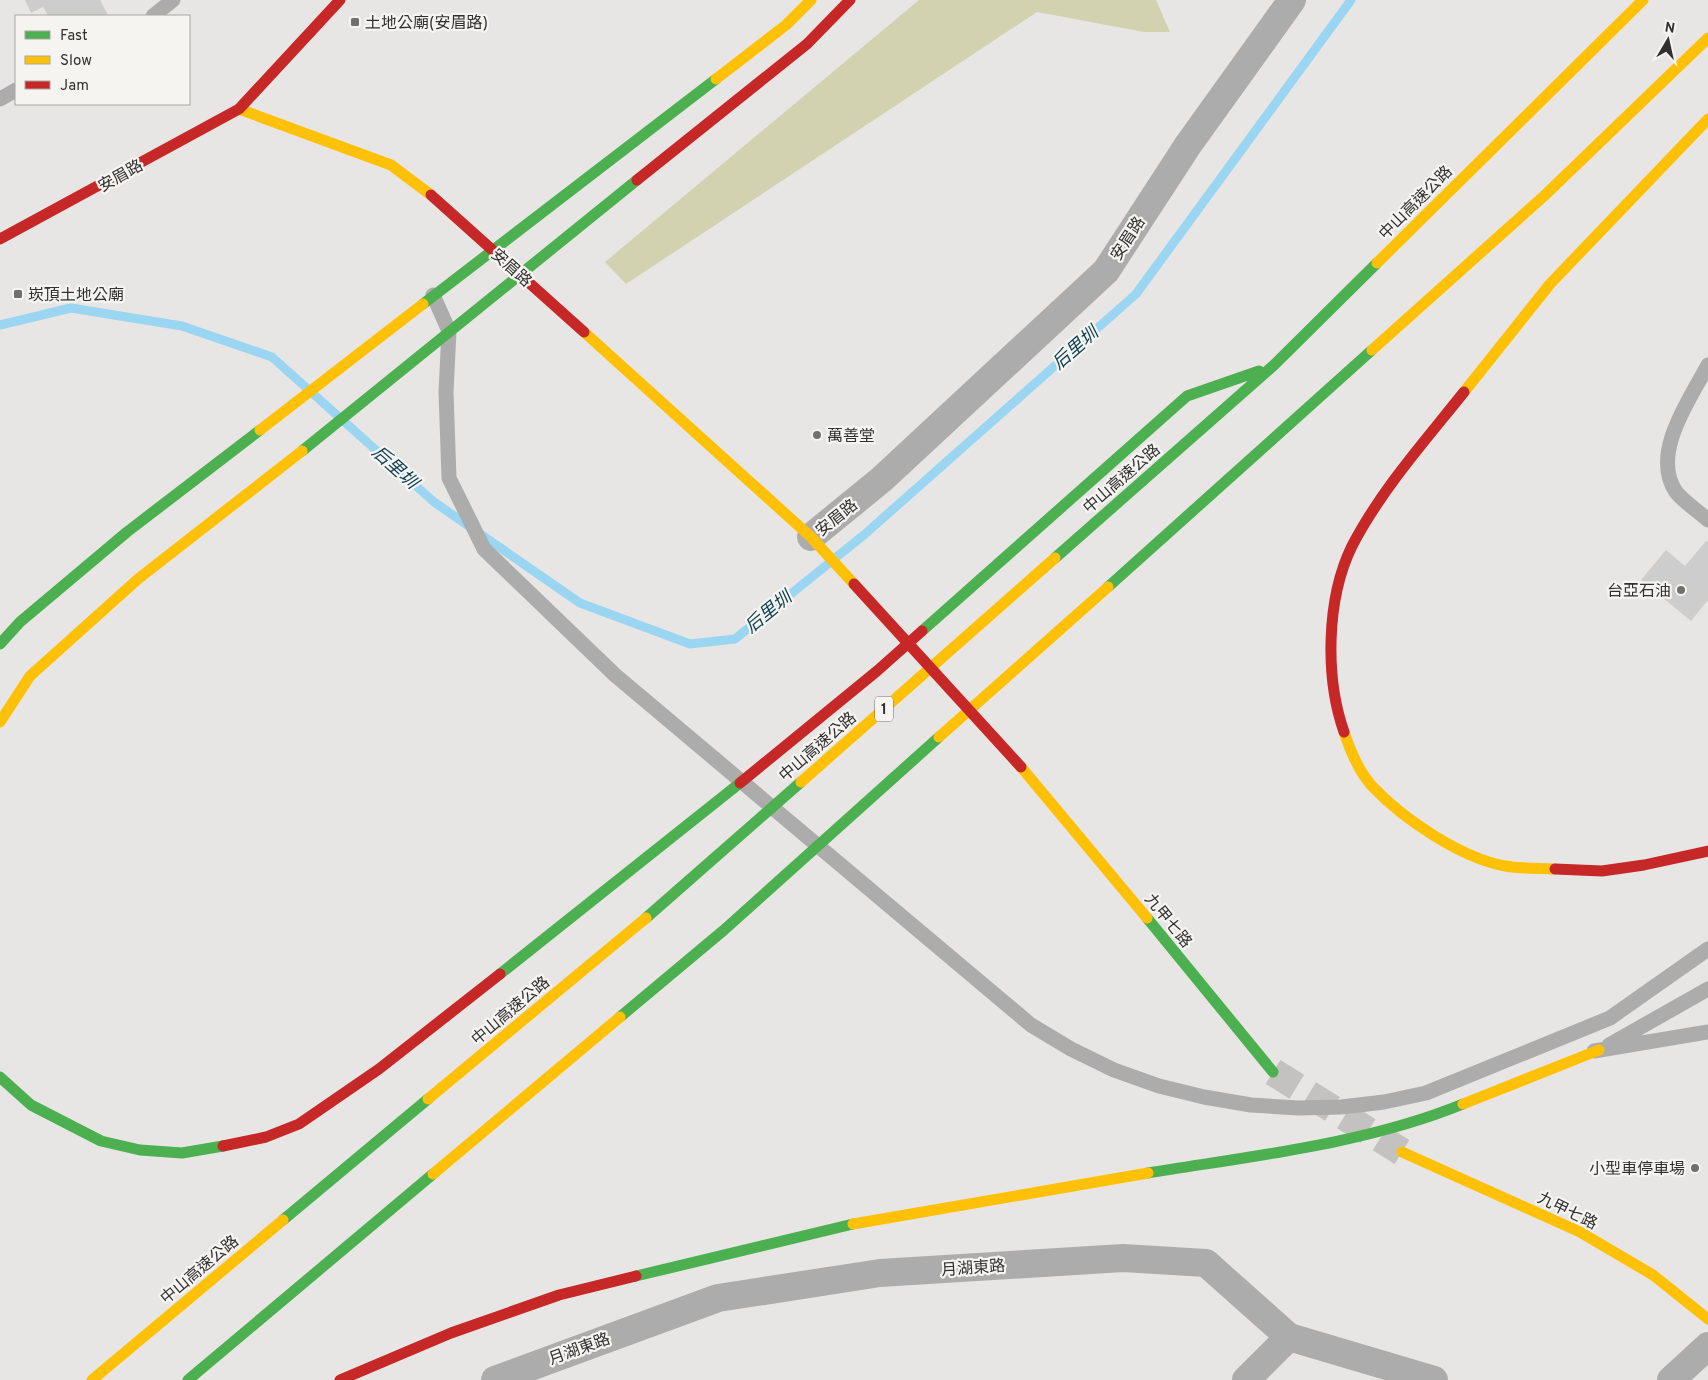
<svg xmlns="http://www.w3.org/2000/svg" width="1708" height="1380" font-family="Overpass,'Noto Sans TC',sans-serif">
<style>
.green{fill:#d2d2b1}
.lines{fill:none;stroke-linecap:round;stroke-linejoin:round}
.stream{stroke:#9ad5f1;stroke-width:9}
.building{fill:#cecdcd}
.secondary-tunnel{stroke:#c3c2c0;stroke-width:28;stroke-dasharray:28 14;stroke-linecap:butt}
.lane{stroke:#adacac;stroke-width:15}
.street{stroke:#adacac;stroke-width:28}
.fast{stroke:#4caf50;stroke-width:11}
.slow{stroke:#ffc107;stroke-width:11}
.jam{stroke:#c62828;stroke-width:11}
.poi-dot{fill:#70706e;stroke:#f6f4f1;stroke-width:2}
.labels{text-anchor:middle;stroke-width:4.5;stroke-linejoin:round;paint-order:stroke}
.shield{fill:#f6f4f1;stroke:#6b6b68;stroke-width:1}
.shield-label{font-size:15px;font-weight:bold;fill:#30302e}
.poi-label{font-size:16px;fill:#30302e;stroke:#f6f4f1;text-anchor:start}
.street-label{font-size:16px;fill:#30302e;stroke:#f6f4f1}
.water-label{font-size:18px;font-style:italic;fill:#0a3e53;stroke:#f6f4f1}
</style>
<rect width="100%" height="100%" fill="#e8e6e4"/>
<!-- green -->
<path class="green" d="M919 0H1156L1170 32H1144L1037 12 626 284 605 262Z"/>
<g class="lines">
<!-- stream -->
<path class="stream" d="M0 325 71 308 182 326 272 357 434 502 580 603 690 644 735 639 865 534 1136 294 1351 0"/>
</g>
<!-- building -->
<path class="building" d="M25 0H100L108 15 48 16 43 7 31 13Z
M1706 541 1708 542V600L1691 621 1641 580 1666 550 1685 566Z"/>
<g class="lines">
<!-- secondary-tunnel -->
<path class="secondary-tunnel" d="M1273 1072 1402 1152"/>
<!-- lane -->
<path class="lane" d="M153 16 173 0
M0 99 16 90
M433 295 449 331 446 392 449 478 484 549 615 675 1031 1025 1071 1049 1114 1070 1159 1086 1204 1097 1251 1105 1298 1108 1341 1107 1384 1102 1426 1093 1610 1018 1708 949
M1708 365C1690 399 1650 454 1676 492 1684 502 1698 511 1708 520
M1609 1045 1708 989
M1594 1051 1708 1032"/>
<!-- street -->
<path class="street" d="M811 537 882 479 1106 271 1188 145 1292 0
M495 1380 718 1298 880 1273 1123 1258 1206 1263 1289 1337 1434 1380
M1246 1380 1289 1337
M1671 1380 1708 1346"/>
<!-- fast -->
<path class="fast" d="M423 304 716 79
M302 451 637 180
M1055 558 1273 366 1377 263
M1108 587 1372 350
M922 631 1187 396 1259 371
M0 644 20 622 127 532 260 430
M646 918 801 782
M1147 918 1273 1072
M500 974 740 783
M620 1017 724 930 939 737
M0 1077 31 1105 101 1141 140 1150 182 1153 223 1146
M1148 1173C1252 1156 1365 1144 1463 1104
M283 1220 428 1099
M636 1276 853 1224
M188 1380 433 1174"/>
<!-- slow -->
<path class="slow" d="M716 79 786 25 811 0
M239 109 391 165 431 195
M1377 263 1643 0
M584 332 811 537 854 584
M1372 350 1544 196 1708 38
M1464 392 1550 284 1708 119
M260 430 423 304
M0 722 30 676 138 579 302 451
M1344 732C1350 750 1360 773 1372 786 1403 819 1461 858 1505 866 1521 869 1539 868 1555 869
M939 737 1108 587
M1021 767 1147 918
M801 782 1055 558
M428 1099 646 918
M1463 1104 1599 1050
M1402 1152 1580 1232 1653 1275 1708 1319
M433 1174 620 1017
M853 1224 1148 1173
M92 1380 283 1220"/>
<!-- jam -->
<path class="jam" d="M637 180 807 44 850 0
M431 195 584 332
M0 239 239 109 340 0
M854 584 1021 767
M1344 732C1325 678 1326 599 1352 546 1381 490 1425 441 1464 392
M740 783 877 671 922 631
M1555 869 1602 871 1644 865 1708 851
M223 1146 266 1137 299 1124 379 1069 500 974
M340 1380 451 1333 559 1295 636 1276"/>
</g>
<!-- markers -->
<g class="poi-dot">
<rect x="350" y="17" width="10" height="10" rx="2.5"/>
<rect x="13" y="289" width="10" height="10" rx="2.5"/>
<circle cx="817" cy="435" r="5"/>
<circle cx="1681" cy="590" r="5"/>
<circle cx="1695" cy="1168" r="5"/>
</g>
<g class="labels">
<!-- shield labels -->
<rect class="shield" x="875" y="696.5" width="18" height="25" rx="4"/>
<g class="shield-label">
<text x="884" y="714">1</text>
</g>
<!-- poi labels -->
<g class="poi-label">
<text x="365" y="28">土地公廟(安眉路)</text>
<text x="28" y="300">崁頂土地公廟</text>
<text x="827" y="441">萬善堂</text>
<text x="1671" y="596" text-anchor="end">台亞石油</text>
<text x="1685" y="1174" text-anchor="end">小型車停車場</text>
</g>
<!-- street labels -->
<g class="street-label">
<text transform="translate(120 175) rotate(-29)" y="6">安眉路</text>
<text transform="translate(1415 202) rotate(-45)" y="6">中山高速公路</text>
<text transform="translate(1127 238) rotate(-57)" y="6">安眉路</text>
<text transform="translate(512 267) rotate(42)" y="6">安眉路</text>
<text transform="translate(1121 478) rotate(-41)" y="6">中山高速公路</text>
<text transform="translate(836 517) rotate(-39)" y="6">安眉路</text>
<text transform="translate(817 746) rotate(-41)" y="6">中山高速公路</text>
<text transform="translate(1169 920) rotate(51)" y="6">九甲七路</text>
<text transform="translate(510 1010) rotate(-40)" y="6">中山高速公路</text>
<text transform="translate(1568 1210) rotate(26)" y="6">九甲七路</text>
<text transform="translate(973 1267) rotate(-4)" y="6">月湖東路</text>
<text transform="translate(199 1269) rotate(-40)" y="6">中山高速公路</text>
<text transform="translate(579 1348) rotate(-20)" y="6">月湖東路</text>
</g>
<!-- water labels -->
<g class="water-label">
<text transform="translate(1075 348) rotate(-41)" y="6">后里圳</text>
<text transform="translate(395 467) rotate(42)" y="6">后里圳</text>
<text transform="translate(768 612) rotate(-39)" y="6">后里圳</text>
</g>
</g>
<!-- legend -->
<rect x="15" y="15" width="175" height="90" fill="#f6f4f1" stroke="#a7a6a3"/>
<rect x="25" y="31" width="25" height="8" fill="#4caf50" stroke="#a7a6a3"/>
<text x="60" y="40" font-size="15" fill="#30302e">Fast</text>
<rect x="25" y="56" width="25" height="8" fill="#ffc107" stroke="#a7a6a3"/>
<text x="60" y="65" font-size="15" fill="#30302e">Slow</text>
<rect x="25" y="81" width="25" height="8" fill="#c62828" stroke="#a7a6a3"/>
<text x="60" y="90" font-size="15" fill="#30302e">Jam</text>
<!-- north arrow -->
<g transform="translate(1668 40) rotate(9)" stroke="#f6f4f1" stroke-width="4" paint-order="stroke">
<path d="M0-4L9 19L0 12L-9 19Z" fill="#30302e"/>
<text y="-8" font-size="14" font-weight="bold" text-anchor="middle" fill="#30302e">N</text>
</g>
</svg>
